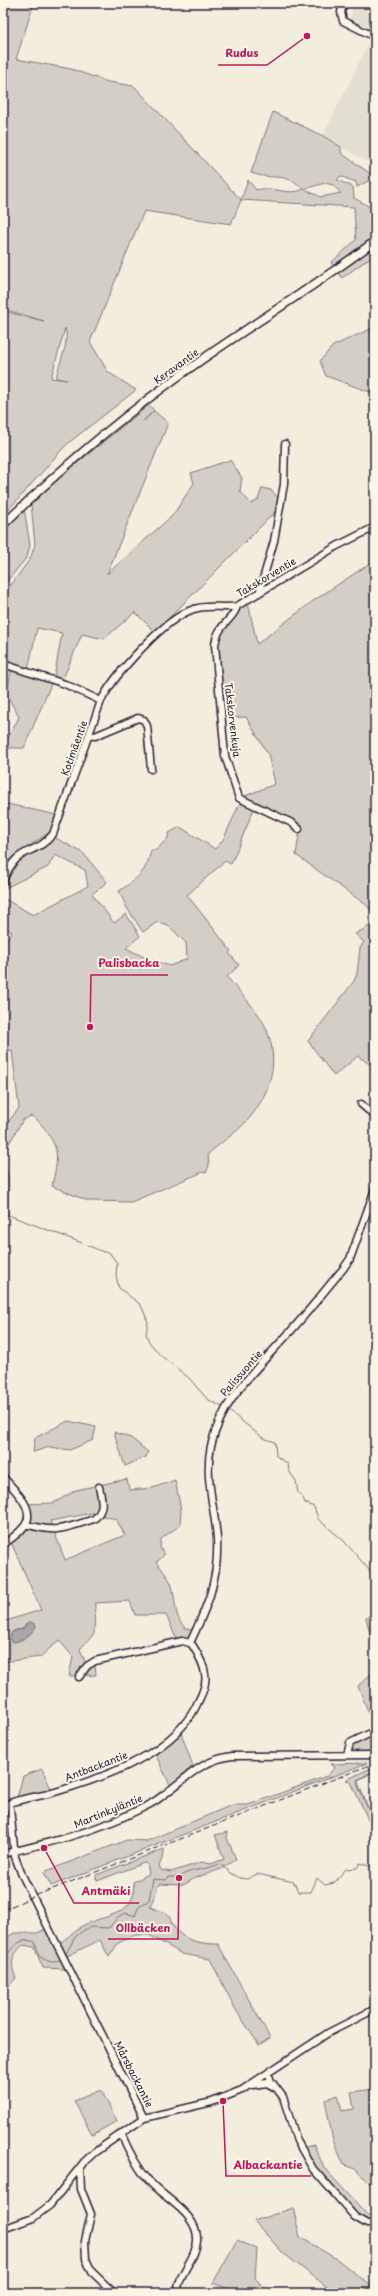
<svg xmlns="http://www.w3.org/2000/svg" width="378" height="2296" font-family="'Playpen Sans',sans-serif">
<style>
.built{fill:#e3ded2}
.green{fill:#d4cfc6;stroke:#7b7880;fill-rule:evenodd}
.water{fill:#aca7a6;stroke:#75727b}
.lines{fill:none;stroke-linecap:round;stroke-linejoin:round}
.stream{stroke:#75727b;stroke-width:1}
.minor-casing{stroke:#22223b;stroke-width:9}
.major-casing{stroke:#22223b;stroke-width:10}
.minor{stroke:#fcf5e5;stroke-width:6}
.major{stroke:#fcf5e5;stroke-width:7}
.rail{stroke:#22223b;stroke-width:1;stroke-dasharray:6 3;stroke-linecap:butt}
.labels{text-anchor:middle;stroke-width:4;stroke-linejoin:round;paint-order:stroke}
.street-label{font-size:10px;fill:#22223b;stroke:#fcf5e5}
.leader{fill:none;stroke:#c2185b;stroke-width:1.5}
.callout-dot{fill:#c2185b;stroke:#fcf5e5;stroke-width:1.5}
.callout-label{font-size:11px;text-anchor:middle;font-weight:bold;fill:#c2185b;stroke:#fcf5e5;stroke-width:4;stroke-linejoin:round;paint-order:stroke}
</style>
<rect width="100%" height="100%" fill="#f3edde"/>
<filter id="ink" filterUnits="userSpaceOnUse"><feTurbulence type="fractalNoise" baseFrequency=".025" numOctaves="2"/><feDisplacementMap in="SourceGraphic" scale="8" xChannelSelector="R" yChannelSelector="G"/><feConvolveMatrix kernelMatrix="1 2 1 2 8 2 1 2 1" color-interpolation-filters="sRGB"/></filter>
<g filter="url(#ink)">
<!-- built -->
<path class="built" d="M354 3H375V166L323 136 372 36 349 24Z"/>
<!-- green -->
<path class="green" d="M3 3H34L16 59 71 69 108 82 134 86 241 200 248 180 256 190C272 185 288 197 304 189 284 171 274 181 251 173L273 112 323 136 341 147V153L375 177 357 187 356 182 340 176 337 180 353 187 354 198 370 207 375 208V254L342 278 331 263 356 240 354 207 241 200 231 224 144 211 90 342 108 372 136 390 67 444 3 516V311L44 321 3 309ZM325 183 333 185 341 193 321 197 304 189ZM65 328C70 343 59 362 56 378L67 380 51 378Z
M375 327V391L370 392 326 376 320 361 333 346Z
M149 405 154 411 143 421 154 411 168 423 107 574 173 515 194 483 191 473 230 460 242 478 240 491 251 504 258 500 262 488 271 490 279 499 276 511 155 632 135 612 104 639 82 634 62 681 54 678 62 633 37 628 28 670 3 662V596L30 559 35 545 31 504 66 472Z
M24 508 30 545 27 557 3 586V531Z
M375 560V914L365 904 296 855 300 829 240 798 275 784 268 754 246 717 224 718C220 677 203 627 248 603L257 644 313 601Z
M11 670 52 682 24 748H3L19 717 7 695Z
M3 803 56 815 50 832 14 856 3 874Z
M240 803 254 809 231 864 225 861 187 895 231 951 229 953 239 965 227 977C237 990 251 1003 260 1017 282 1052 274 1090 247 1121 236 1133 220 1143 208 1154L209 1166 206 1173 203 1172 131 1202 88 1201 52 1186C54 1175 58 1162 56 1151 55 1142 40 1119 31 1116L23 1120 5 1150H3V1129L19 1108 12 1050 3 1051V945L12 932 3 926V898L33 915 88 886 85 870 55 855 48 867 3 889C10 859 30 852 54 837L83 853 107 882 92 894 114 923 126 914 140 936 126 948 146 958 170 966 187 959 186 943 168 925 157 922 143 932 127 908 119 891C137 879 147 872 151 850H156L168 838 169 833 180 827 215 849 223 840Z
M375 923V1068L358 1056 334 1076 308 1041 354 981 357 974 360 948 364 942 355 934Z
M68 1421 96 1427 93 1440 70 1450 50 1447 33 1452 35 1438Z
M114 1432 131 1438 148 1452 146 1457 125 1466Z
M127 1479 129 1490 153 1488 175 1480 181 1510 180 1525 161 1539 160 1547 164 1555 157 1562C161 1569 168 1576 171 1583 177 1598 172 1629 194 1630L188 1640 177 1639 166 1615H135L130 1601 95 1603 94 1634 80 1649 86 1664 95 1663 96 1675 69 1676 73 1657 59 1640 40 1657 3 1662V1626L9 1620 41 1610 10 1540 24 1530 27 1504 54 1503 76 1490ZM92 1513 116 1519 125 1535 65 1560 50 1521ZM26 1623 36 1625C33 1636 21 1640 11 1641L10 1636 15 1630 23 1629Z
M375 1612V1652L366 1618Z
M375 1670V1726H374L358 1686Z
M181 1733 193 1766 170 1785 154 1751Z
M375 1734V1751L352 1752 354 1742Z
M367 1763 51 1886 44 1872 127 1840 147 1841 232 1805H248L327 1776 335 1767 331 1764Z
M375 1766V1770L357 1780 375 1825V1835L351 1782 346 1780Z
M42 1769 52 1791 17 1798 23 1776Z
M228 1832 227 1838 236 1859 221 1869 195 1878 183 1885 159 1884 150 1907 169 1915C174 1939 197 1944 218 1944L270 2038 259 2045 236 2010 210 1959 182 1954 149 1935H135L118 1943 109 1957 100 1940 65 1957 60 1943C69 1937 76 1928 86 1924 108 1914 138 1915 133 1882L149 1874 147 1863H144L97 1881 96 1875 164 1849V1854L159 1866 161 1870 171 1872 202 1862 211 1864 224 1859 215 1835Z
M46 1929 65 1969 43 1968 34 1947 23 1945C11 1956 10 1964 16 1978L3 1992V1940L14 1933H37Z
M375 2089V2189L355 2169 344 2165 333 2140 325 2100 338 2095 342 2111 354 2109 351 2092Z
M101 2090 117 2121 92 2135 74 2101Z
M314 2145 324 2168 373 2221 375 2219V2223C350 2222 315 2168 301 2148Z
M293 2208 300 2237 338 2260 375 2289V2293H335L283 2253 254 2221Z
M237 2240 257 2249 255 2278 269 2293H238L213 2283Z"/>
<!-- water -->
<path class="water" d="M29 1621 36 1625C33 1634 20 1643 11 1642L10 1638 12 1632 23 1629Z"/>
<g class="lines">
<!-- stream -->
<path class="stream" d="M3 1160 8 1176V1214
M3 1213 82 1243
M87 1245 103 1252H109L117 1263 116 1276 119 1288 141 1305 148 1322 146 1334 149 1342 160 1355 189 1378 207 1399 222 1407
M228 1410 263 1438 275 1442 276 1456 288 1464 289 1471 296 1481 298 1493 302 1496 305 1503 314 1507 318 1519 343 1540 371 1572 375 1574
M375 1771 358 1780 357 1784 375 1825
M65 1956 75 1937 84 1930 90 1927 109 1928 118 1917 126 1913 135 1916 138 1908 149 1900 153 1879 166 1880 169 1877C184 1878 182 1874 192 1871 202 1869 210 1868 220 1864L231 1873 240 1878 247 1879 257 1874 294 1882 298 1892H311L317 1878 325 1885 334 1883 346 1869 357 1868 360 1863 375 1868
M3 1959C13 1949 18 1936 35 1942L39 1956C47 1961 54 1965 61 1959"/>
<!-- minor casing -->
<g class="minor-casing">
<path id="minor" d="M344 3 341 12 343 21 375 37
M259 593 274 541 284 484 285 444
M237 606C234 620 217 624 215 645L225 756 239 798 292 823 299 829
M3 664 65 684 101 701 53 834C35 857 16 844 3 882
M101 701C115 674 165 618 194 609 208 604 223 609 237 606L337 546 375 527
M89 735 95 736 138 718 144 720 147 726 151 769
M361 1104 375 1116
M3 1477C14 1490 40 1511 22 1529 17 1535 9 1540 3 1545
M26 1524C56 1534 66 1528 94 1519 105 1510 102 1500 99 1487
M190 1643C207 1607 219 1580 217 1539 215 1508 204 1477 211 1446 222 1398 257 1369 289 1333 308 1312 325 1290 343 1269L350 1259 375 1189
M347 1755 350 1743 375 1731
M3 1802 10 1808 15 1857 22 1875 144 2118 212 2102 242 2090 328 2033 375 2009
M7 1804C22 1798 39 1797 55 1792 106 1777 177 1753 199 1700 203 1692 207 1682 205 1674 204 1664 198 1654 193 1646L190 1643 182 1641 95 1661 87 1666 79 1677
M3 1854C48 1843 94 1832 136 1811 145 1807 154 1803 162 1796 186 1779 201 1760 232 1756L375 1755
M268 2073 271 2081 283 2097 297 2141 313 2169 355 2217 367 2224H375
M253 2085 267 2083 274 2087
M121 2133C128 2150 136 2166 149 2181 164 2199 199 2214 197 2241 196 2260 177 2274 178 2293
M80 2167 81 2189 91 2214 85 2241 86 2259 92 2272 114 2293
M3 2229 33 2218 50 2205 84 2162 95 2152 144 2118"/>
</g>
<!-- major casing -->
<g class="major-casing">
<path id="major" d="M3 525C64 465 130 410 200 361 258 320 319 284 375 241"/>
</g>
<!-- minor -->
<use href="#minor" class="minor"/>
<!-- major -->
<use href="#major" class="major"/>
<!-- rail -->
<path class="rail" d="M3 1910 37 1895 375 1763"/>
</g>
</g>
<g class="labels">
<!-- street labels -->
<g class="street-label">
<text transform="translate(176 366) rotate(-36)" y="4">Keravantie</text>
<text transform="translate(266 577) rotate(-31)" y="4">Takskorventie</text>
<text transform="translate(233 720) rotate(83)" y="4">Takskorvenkuja</text>
<text transform="translate(74 748) rotate(-70)" y="4">Kotimäentie</text>
<text transform="translate(241 1373) rotate(-49)" y="4">Palissuontie</text>
<text transform="translate(96 1766) rotate(-21)" y="4">Antbackantie</text>
<text transform="translate(108 1811) rotate(-22)" y="4">Martinkyläntie</text>
<text transform="translate(134 2074) rotate(63)" y="4">Mårsbackantie</text>
</g>
</g>
<!-- callouts -->
<path class="leader" d="M307 36L267 65H218M90 1027L91 975H168M44 1848L74 1903H139M179 1878L178 1939H108M223 2101L226 2176H311"/>
<g class="callout-dot">
<circle cx="307" cy="36" r="4"/>
<circle cx="90" cy="1027" r="4"/>
<circle cx="44" cy="1848" r="4"/>
<circle cx="179" cy="1878" r="4"/>
<circle cx="223" cy="2101" r="4"/>
</g>
<g class="callout-label">
<text x="242" y="57">Rudus</text>
<text x="129" y="967">Palisbacka</text>
<text x="106" y="1895">Antmäki</text>
<text x="143" y="1932">Ollbäcken</text>
<text x="268" y="2169">Albackantie</text>
</g>
<!-- margin -->
<rect width="378" height="2296" fill="none" stroke="#fcf5e5" stroke-width="16"/>
<rect x="8" y="8" width="362" height="2280" fill="none" stroke="#22223b" stroke-width="1.5" filter="url(#ink)"/>
</svg>
